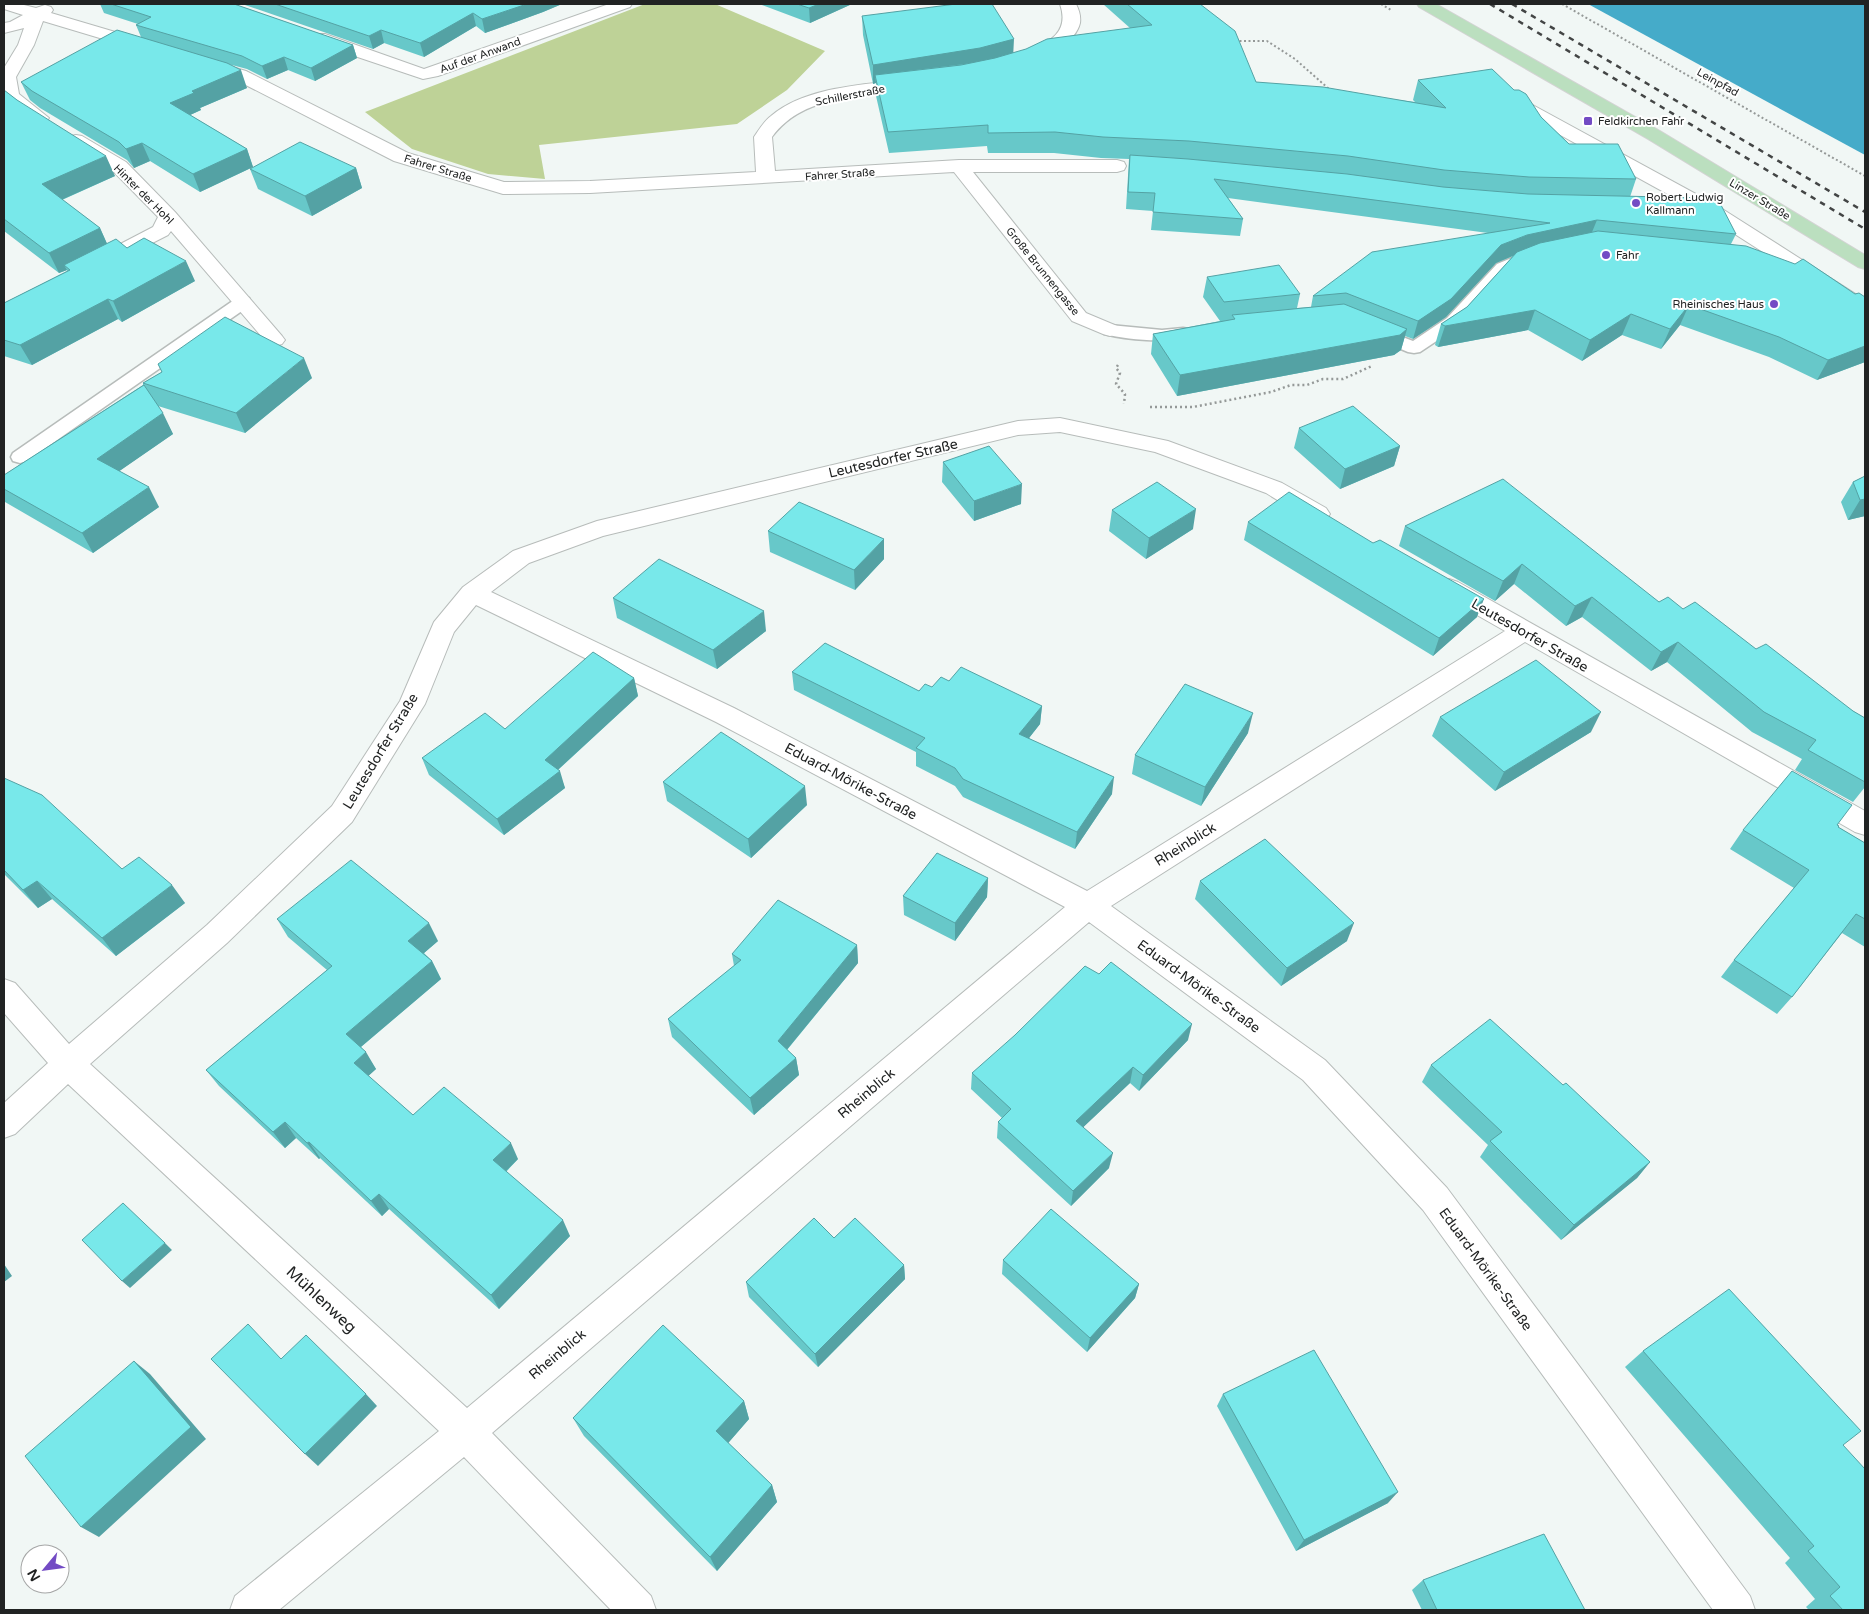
<svg xmlns="http://www.w3.org/2000/svg" width="1869" height="1614" font-family="'Varela Round',sans-serif">
<style>
.green{fill:#bed297}
.water{fill:#45abc9}
.lines{fill:none;stroke-linecap:round;stroke-linejoin:round}
.lane-casing{stroke:#b7bcba;stroke-width:3}
.street-casing{stroke:#b7bcba;stroke-width:2}
.primary-casing{stroke:#d3d3d3;stroke-width:2}
.path-far1{stroke:#959998;stroke-width:2;stroke-dasharray:2 2.5;stroke-linecap:butt}
.path{stroke:#959998;stroke-width:2.5;stroke-dasharray:2 3;stroke-linecap:butt}
.lane{fill:#fff;fill-rule:evenodd}
.street{fill:#fff;fill-rule:evenodd}
.primary{fill:#bbdfbf;fill-rule:evenodd}
.rail{stroke:#434545;stroke-width:2.5;stroke-dasharray:5.5 5.5;stroke-linecap:butt}
.wall{fill:#67c8c9}
.shaded-wall{fill:#54a2a4}
.building{fill:#78e8ea;stroke:#54a2a4}
.poi-dot{fill:#734bc4;stroke:#fff;stroke-width:2}
.labels{text-anchor:middle;stroke-width:4;stroke-linejoin:round;paint-order:stroke}
.far-street-label{font-size:11px;fill:#212323;stroke:#fff}
.far-poi-label{font-size:11px;fill:#212323;stroke:#fff;text-anchor:start}
.street-label{font-size:14px;fill:#212323;stroke:#fff}
.near-street-label{font-size:16px;fill:#212323;stroke:#fff}
</style>
<rect width="100%" height="100%" fill="#f1f7f5"/>
<!-- green -->
<path class="green" d="M645 4H715L825 51 787 90 737 124 539 145 545 179 488 174 412 149 365 112Z"/>
<!-- water -->
<path class="water" d="M1588 4H1865V155L1830 136Z"/>
<g class="lines">
<!-- lane casing -->
<g class="lane-casing">
<path id="lane" d="M1529 251 1535 253 1537 256 1535 259 1509 270 1459 326 1420 352 1414 353 1408 352 1370 336 1367 332 1370 328 1376 327 1413 341 1447 318 1497 264Z
M243 297 249 298 251 302 249 306 27 461 20 463 13 461 11 457 13 453 237 298Z
M1110 325 1162 330 1183 328 1189 329 1192 333 1189 337C1165 343 1128 340 1104 334L1101 330 1104 326Z"/>
</g>
<!-- street casing -->
<g class="street-casing">
<path id="street" d="M4 4H20L36 8 45 5 51 7 53 10 51 13 149 42 151 46 149 50 143 51 43 21 34 45 16 77 19 94 49 118 46 122C31 125 14 108 4 98V68L18 45 24 28 4 33V23L10 22 23 15 4 9Z
M609 4H632L630 7 438 76 423 79 313 42 311 38 313 34H325L424 69Z
M1060 4H1076C1079 10 1081 16 1080 23 1076 41 1044 65 1026 61L1023 57 1026 53C1049 42 1070 33 1060 4Z
M208 60 246 71 408 153 504 182 590 181 756 172 754 137C759 130 764 121 771 116 806 86 869 84 913 79L919 80 922 84 919 88C868 100 807 90 772 137L775 171 959 160H1117L1124 162 1126 166 1124 170 1117 172H973L1086 313 1117 326 1120 330 1117 334 1110 336 1103 334 1072 321 954 172 590 193 503 194 394 161 234 79 202 69 199 65 202 61Z
M1512 96 1518 97 1716 205 1865 300V315L1858 313 1702 213 1506 105 1503 101 1506 97Z
M76 135 82 136 126 162 175 212 282 336 285 340 282 344 275 346 268 344 171 231 168 235 119 260 112 262 105 260 102 256 105 252 153 227 158 217 112 170 70 144 67 140 70 136Z
M1060 418 1168 441 1282 483 1326 508 1330 514 1326 520 1318 522 1310 520 1266 493 1155 452 1060 432 1018 435 603 536 529 563 491 592 734 708 1087 891 1505 631 1440 594 1437 588 1440 582 1449 579 1458 582 1865 811V835L1855 832 1525 642 1111 906 1325 1060 1447 1188 1750 1596 1755 1610H1713L1423 1210 1303 1080 1089 922 492 1433 651 1596 656 1610H611L464 1457 279 1610H230L235 1596 439 1431 68 1084 15 1134 4 1138V1103L48 1063 4 1013V979L15 983 69 1044 207 925 332 806 400 701 434 622 463 587 513 551 597 521 1018 421ZM476 605 716 722 1065 907 467 1408 90 1064 227 943 352 822 425 704 454 632Z"/>
</g>
<!-- primary casing -->
<g class="primary-casing">
<path id="primary" d="M1417 4H1436L1660 131 1865 255V269L1858 267 1648 139 1419 7Z"/>
</g>
<!-- path-far1 -->
<path class="path-far1" d="M1381 4 1391 10
M1562 4 1865 176
M1235 41H1267L1295 59 1329 89"/>
<!-- path -->
<path class="path" d="M1118 365 1116 368 1120 373 1116 384 1125 394 1124 404
M1150 407H1193L1271 392 1291 385H1307L1323 379H1343L1372 366"/>
<!-- lane -->
<use href="#lane" class="lane"/>
<!-- street -->
<use href="#street" class="street"/>
<!-- primary -->
<use href="#primary" class="primary"/>
<!-- rail -->
<path class="rail" d="M1490 4 1865 229
M1512 4 1865 212"/>
</g>
<!-- wall -->
<path class="wall" d="M100 4H234L353 45 357 58 315 81 288 70 267 79 247 69 228 64 247 88 200 108 201 110 190 115 247 149 253 167 200 192 150 161 134 168 127 160 40 108 30 100 21 82 141 37 136 25 138 24 104 13Z
M242 4H562L543 12 485 33 476 26 424 57 384 43 373 49Z
M759 4H852L810 23Z
M1103 4H1200L1256 82 1415 102 1413 100 1418 80 1541 117 1569 144 1636 179 1630 197 1736 234 1731 244 1855 294 1865 297V362L1817 380 1769 357 1680 325 1661 349 1622 335 1582 361 1528 330 1438 347 1435 345 1441 324 1467 307 1513 256 1496 263 1446 317 1413 339 1405 336 1401 350 1394 355 1177 396 1151 354 1153 334 1220 321 1203 297 1207 277 1300 294 1297 308 1311 307 1313 296 1488 233 1228 198 1243 219 1240 236 1151 230 1153 211 1126 209 1129 159 1101 158 1054 153H988L987 146 889 153 876 96V83L873 84 863 35 862 16 1014 53 1130 28Z
M4 90 115 176 62 200 100 228 107 244 127 248 195 281 122 322 118 319 32 365 4 356V303L67 271V270L59 273 4 231Z
M356 168 362 188 312 216 258 189 250 169Z
M158 364 312 378 245 433 158 406 173 434 119 471 159 507 93 553 5 502 4 501V475L143 385V383L162 372Z
M1299 428 1400 446 1394 466 1340 489 1294 448Z
M943 462 1021 504 974 521 942 482Z
M1865 476V516L1848 520 1841 502 1853 482Z
M1112 510 1193 529 1146 559 1109 531Z
M1248 522 1373 543 1477 617 1433 656 1244 540Z
M1405 526 1683 609 1756 649 1853 711 1865 718V787L1853 802 1795 770 1802 759 1752 732 1667 662 1651 671 1582 617 1566 626 1514 584 1495 601 1399 546Z
M768 531 884 559 855 590 770 552Z
M613 598 766 631 717 669 617 618Z
M792 672 919 691 932 687 949 681 1042 706 1040 724 1029 738 1112 794 1075 849 963 797 955 786 916 766V752L794 690Z
M634 678 638 696 558 770 565 788 504 835 429 775 422 758 505 729Z
M1440 717 1591 732 1495 791 1432 736Z
M1248 733 1201 806 1132 774 1135 755Z
M4 778 122 869 185 903 116 956 52 899 38 908 4 874Z
M663 782 807 805 751 858 667 801Z
M1837 825 1838 827 1865 843V947L1842 933 1792 997 1777 1014 1721 977 1734 960 1794 888 1730 849 1743 830Z
M988 878 987 897 955 941 904 915 903 896Z
M1200 881 1347 941 1281 986 1195 899Z
M277 919 438 941 424 953 432 961 441 979 361 1047 376 1069 368 1076 413 1115 518 1159 506 1172 570 1236 499 1309 389 1209 382 1216 320 1158 319 1159 296 1138 285 1148 219 1086 206 1070 327 970 288 937Z
M857 945 858 963 787 1050 796 1058 799 1075 754 1115 672 1037 668 1019 734 966 732 954Z
M1188 1040 1139 1091 1130 1083 1083 1127 1109 1168 1071 1206 997 1138 998 1122 1002 1118 971 1089 972 1073Z
M1431 1065 1563 1085 1650 1162 1637 1178 1561 1240 1480 1157 1488 1145 1422 1082Z
M834 1238 904 1265 905 1279 818 1367 749 1297 746 1282Z
M1003 1260 1139 1284 1135 1298 1087 1352 1002 1274Z
M1643 1351 1843 1445 1865 1610H1809L1806 1607 1815 1599 1785 1563 1790 1558 1625 1367Z
M1223 1394 1388 1503 1296 1551 1217 1406Z
M744 1401 749 1419 728 1443 772 1485 777 1502 717 1571 584 1436 573 1418Z
M1423 1580 1585 1610H1422L1412 1590Z"/>
<!-- shaded-wall -->
<path class="shaded-wall" d="M527 4H562L543 12 485 33 482 19Z
M819 4H852L810 23 809 8Z
M473 13 476 26 424 57 420 43Z
M381 30 384 43 373 49 369 36Z
M1014 39 1013 58 875 75 876 83 873 84V65Z
M353 45 357 58 315 81 311 68Z
M284 57 288 70 267 79 262 66Z
M241 70 247 88 200 108 201 110 177 121 170 103 192 91Z
M142 143 150 161 134 168 126 149Z
M247 149 253 167 200 192 193 174Z
M106 156 115 176 52 204 42 184Z
M356 168 362 188 312 216 305 196Z
M1597 220 1590 237 1522 252 1496 263 1446 317 1413 339 1418 321 1501 245 1527 235Z
M100 228 109 248 64 265 67 270 59 273 49 253Z
M186 261 195 281 122 322 113 301Z
M108 299 118 319 32 365 20 345Z
M1689 305 1680 325 1661 349 1670 329Z
M1535 310 1528 330 1438 347 1445 326Z
M1631 314 1622 335 1582 361 1590 340Z
M1407 329 1401 350 1394 355 1177 396 1180 375Z
M1865 346V362L1817 380 1828 360Z
M304 358 312 378 245 433 236 413Z
M163 413 173 434 108 479 97 459Z
M1400 446 1394 466 1340 489 1345 469Z
M1022 484 1021 504 974 521V501Z
M149 487 159 507 93 553 82 533Z
M1865 499V516L1848 520 1860 500Z
M1196 509 1193 529 1146 559 1149 538Z
M884 539V559L855 590 854 570Z
M1522 564 1514 584 1495 601 1503 581Z
M1592 597 1582 617 1566 626 1575 606Z
M1484 599 1477 617 1433 656 1439 638Z
M764 611 766 631 717 669 713 650Z
M1678 642 1667 662 1651 671 1661 652Z
M634 678 638 696 550 777 545 760Z
M1042 706 1040 724 1018 752 1019 734Z
M1601 712 1591 732 1495 791 1504 772Z
M1253 713 1248 733 1201 806 1205 787Z
M560 771 565 788 504 835 497 819Z
M1114 777 1112 794 1075 849 1077 832Z
M805 786 807 805 751 858 748 839Z
M988 878 987 897 955 941V923Z
M37 881 52 899 38 908 23 890Z
M172 885 185 903 116 956 102 938Z
M429 923 438 941 417 959 408 941Z
M1354 923 1347 941 1281 986 1287 968Z
M857 945 858 963 780 1058 778 1041Z
M432 961 441 979 356 1051 346 1034Z
M1192 1024 1188 1040 1139 1091 1143 1075Z
M366 1052 376 1069 364 1080 354 1063Z
M796 1058 799 1075 754 1115 750 1098Z
M1133 1067 1130 1083 1074 1136 1076 1121Z
M285 1122 296 1138 285 1148 273 1132Z
M309 1142 320 1158 319 1159 307 1143Z
M511 1143 518 1159 501 1176 493 1160Z
M1113 1153 1109 1168 1071 1206 1073 1191Z
M1650 1162 1637 1178 1561 1240 1574 1225Z
M379 1194 389 1209 382 1216 371 1201Z
M563 1220 570 1236 499 1309 491 1295Z
M165 1243 172 1250 130 1288 122 1281Z
M4 1264 12 1276 4 1282Z
M904 1265 905 1279 818 1367 815 1354Z
M1139 1284 1135 1298 1087 1352 1090 1338Z
M134 1361 150 1374 206 1439 99 1537 81 1527Z
M366 1394 377 1406 318 1466 305 1454Z
M744 1401 749 1419 723 1449 716 1431Z
M772 1485 777 1502 717 1571 710 1557Z
M1398 1492 1388 1503 1296 1551 1304 1540Z"/>
<!-- building -->
<path class="building" d="M111 4H234L353 45 311 68 284 57 262 66 242 56 136 25 151 17Z
M275 4H527L482 19 473 13 420 43 381 30 369 36Z
M797 4H819L809 8Z
M956 4H992L1014 39 980 48 873 65 862 16Z
M1127 4H1200L1235 31 1256 82 1323 87 1446 108 1418 80 1492 69 1514 90H1519L1526 94 1541 117 1569 144H1618L1636 179 1529 177 1444 170 1348 156 1189 141 1103 137 1055 132 988 133V125L888 132 875 75 961 65 995 58 1026 49 1047 39 1152 25Z
M117 30 227 63 241 70 192 91 194 93 170 103 247 149 193 174 142 143 126 149 119 142 32 91 21 82Z
M4 90 17 100 106 156 42 184 100 228 49 253 4 219Z
M300 142 356 168 305 196 250 169Z
M1130 155 1188 159 1347 174 1443 187 1528 194 1710 198 1721 205 1736 234 1597 220 1527 235 1501 245 1451 299 1418 321 1346 293 1313 296 1372 252 1550 223 1214 179 1243 219 1153 212 1155 193 1128 192Z
M1598 231 1746 246 1795 264 1803 259 1855 294 1859 293 1865 297V346L1828 360 1779 337 1689 305 1670 329 1631 314 1590 340 1535 310 1445 326 1441 324 1467 307 1517 252 1540 243Z
M144 238 186 261 113 301 108 299 20 345 4 340V303L70 270 64 265 116 239 127 248Z
M1279 265 1300 294 1224 302 1207 277Z
M1344 304 1407 329 1400 335 1180 375 1153 334 1235 319 1232 315Z
M225 317 304 358 236 413 143 383 162 372 158 364Z
M144 385 163 413 97 459 149 487 82 533 4 489V475Z
M1353 406 1400 446 1345 469 1299 428Z
M989 446 1022 484 974 501 943 462Z
M1865 476V499L1860 500 1853 482Z
M1503 479 1659 602 1668 597 1683 609 1695 602 1756 649 1766 644 1853 711 1865 718V782L1808 750 1816 740 1764 712 1678 642 1661 652 1592 597 1575 606 1522 564 1503 581 1405 526Z
M1157 482 1196 509 1149 538 1112 510Z
M1289 492 1373 543 1380 540 1484 599 1439 638 1248 522Z
M799 502 884 539 854 570 768 531Z
M659 559 764 611 713 650 613 598Z
M825 643 919 691 925 684 932 687 941 677 949 681 961 667 1042 706 1019 734 1114 777 1077 832 963 779 955 768 916 748 925 738 792 672Z
M593 652 634 678 545 760 560 771 497 819 422 758 485 713 505 729Z
M1536 660 1601 712 1504 772 1440 717Z
M1185 684 1253 713 1205 787 1135 755Z
M721 732 805 786 748 839 663 782Z
M1792 771 1852 805 1837 825 1839 826 1838 827 1865 843V919L1856 914 1792 997 1734 960 1809 870 1743 830Z
M4 778 42 795 122 869 139 857 172 885 102 938 37 881 23 890 4 870Z
M1265 839 1354 923 1287 968 1200 881Z
M937 853 988 878 955 923 903 896Z
M351 860 429 923 408 941 432 961 346 1034 366 1052 354 1063 413 1115 444 1087 511 1143 493 1160 563 1220 491 1295 379 1194 371 1201 309 1142 307 1143 285 1122 273 1132 206 1070 332 966 277 919Z
M778 900 857 945 778 1041 796 1058 750 1098 668 1019 741 960 732 954Z
M1111 962 1192 1024 1143 1075 1133 1067 1076 1121 1113 1153 1073 1191 998 1122 1011 1109 972 1073 1015 1035 1085 966 1099 974Z
M1490 1019 1563 1085 1566 1083 1650 1162 1574 1225 1490 1141 1502 1132 1431 1065Z
M123 1203 165 1243 122 1281 82 1240Z
M1051 1209 1139 1284 1090 1338 1003 1260Z
M814 1218 834 1238 855 1218 904 1265 815 1354 746 1282Z
M1729 1289 1861 1431 1843 1445 1865 1469V1610H1843L1830 1596 1840 1587 1808 1551 1814 1546 1643 1351Z
M248 1324 281 1359 306 1335 366 1394 305 1454 211 1359Z
M663 1325 744 1401 716 1431 772 1485 710 1557 573 1418Z
M1314 1350 1398 1492 1304 1540 1223 1394Z
M134 1361 191 1427 81 1527 25 1456Z
M1544 1534 1585 1610H1437L1423 1580Z"/>
<!-- markers -->
<g class="poi-dot">
<rect x="1583" y="116" width="10" height="10" rx="2.5"/>
<circle cx="1636" cy="203" r="5"/>
<circle cx="1606" cy="255" r="5"/>
<circle cx="1774" cy="304" r="5"/>
</g>
<g class="labels">
<!-- far-street labels -->
<g class="far-street-label">
<text transform="translate(480 55) rotate(-20)" y="4">Auf der Anwand</text>
<text transform="translate(1718 82) rotate(29)" y="4">Leinpfad</text>
<text transform="translate(850 95) rotate(-11)" y="4">Schillerstraße</text>
<text transform="translate(438 168) rotate(17)" y="4">Fahrer Straße</text>
<text transform="translate(840 174) rotate(-4)" y="4">Fahrer Straße</text>
<text transform="translate(144 194) rotate(45)" y="4">Hinter der Hohl</text>
<text transform="translate(1760 199) rotate(31)" y="4">Linzer Straße</text>
<text transform="translate(1043 271) rotate(51)" y="4">Große Brunnengasse</text>
</g>
<!-- far-poi labels -->
<g class="far-poi-label">
<text x="1598" y="125">Feldkirchen Fahr</text>
<text x="1646" y="201">Robert Ludwig<tspan x="1646" dy="13">Kallmann</tspan></text>
<text x="1616" y="259">Fahr</text>
<text x="1764" y="308" text-anchor="end">Rheinisches Haus</text>
</g>
<!-- street labels -->
<g class="street-label">
<text transform="translate(893 458) rotate(-13)" y="5">Leutesdorfer Straße</text>
<text transform="translate(1530 635) rotate(30)" y="5">Leutesdorfer Straße</text>
<text transform="translate(380 751) rotate(-59)" y="5">Leutesdorfer Straße</text>
<text transform="translate(851 781) rotate(28)" y="5">Eduard-Mörike-Straße</text>
<text transform="translate(1185 844) rotate(-32)" y="5">Rheinblick</text>
<text transform="translate(1199 986) rotate(36)" y="5">Eduard-Mörike-Straße</text>
<text transform="translate(866 1093) rotate(-40)" y="5">Rheinblick</text>
<text transform="translate(1486 1269) rotate(54)" y="5">Eduard-Mörike-Straße</text>
<text transform="translate(557 1354) rotate(-40)" y="5">Rheinblick</text>
</g>
<!-- near-street labels -->
<g class="near-street-label">
<text transform="translate(322 1299) rotate(43)" y="6">Mühlenweg</text>
</g>
</g>
<!-- border -->
<rect width="1869" height="1614" fill="none" stroke="#212323" stroke-width="10"/>
<!-- north arrow -->
<g transform="translate(45 1569) rotate(241)"><circle r="24" fill="#ffffff" stroke="#a6a7a7"/>
<path d="M0-4L9 19L0 12L-9 19Z" fill="#734bc4"/>
<text y="-8" font-size="14" font-weight="bold" text-anchor="middle" fill="#212323">N</text>
</g>
</svg>
